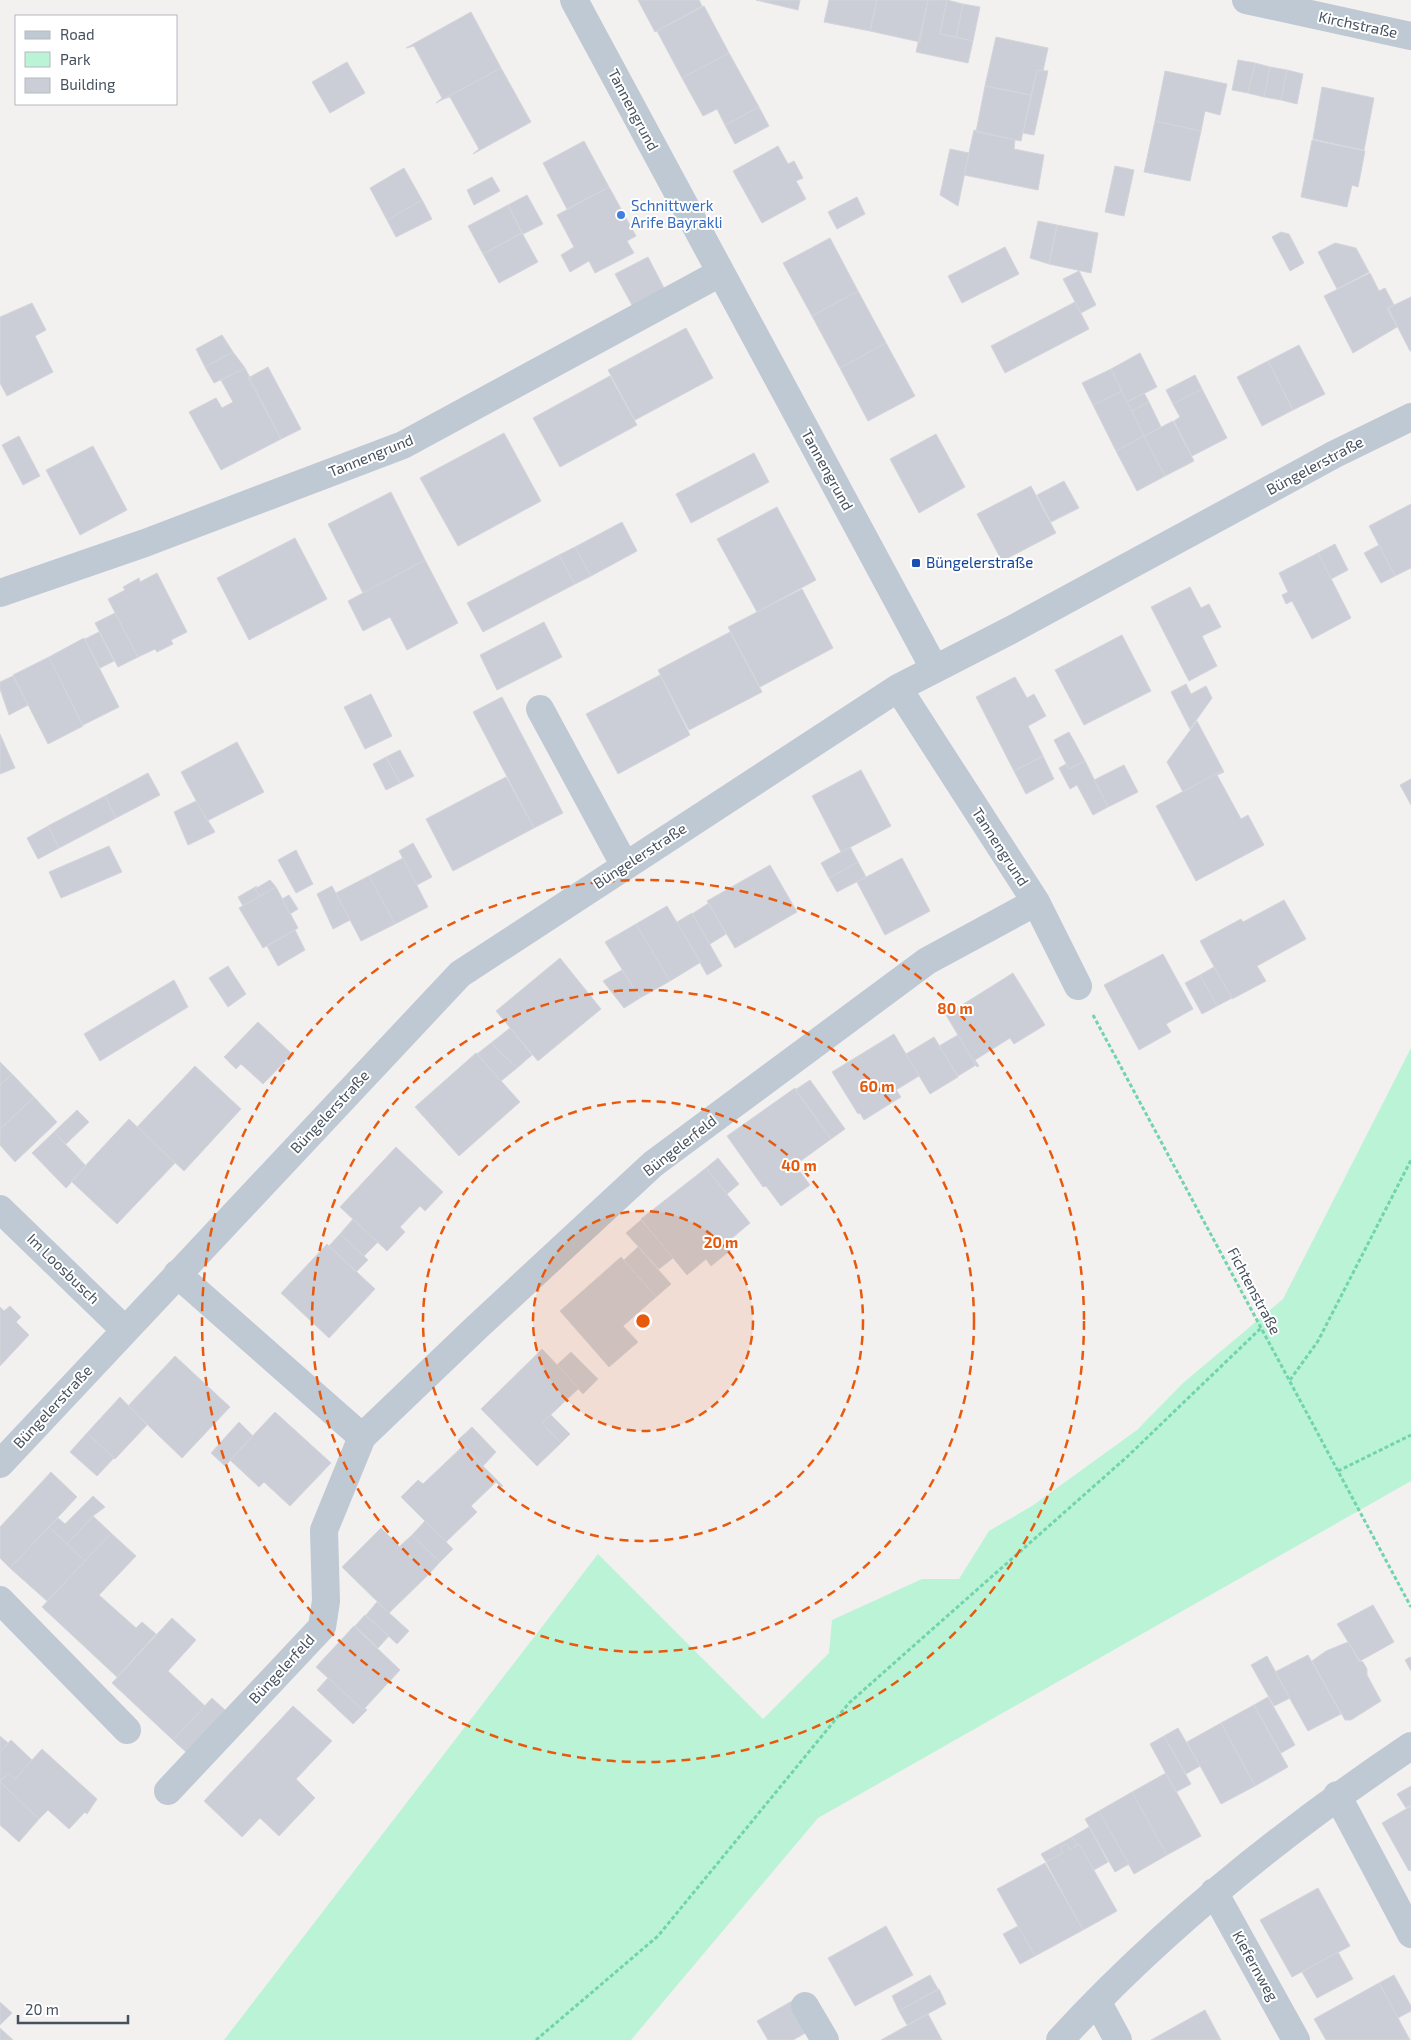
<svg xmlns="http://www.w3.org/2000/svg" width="1411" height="2040" font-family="'Exo 2',sans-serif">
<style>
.green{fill:#bbf3d6}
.building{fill:#cbced6;stroke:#d3d5dc}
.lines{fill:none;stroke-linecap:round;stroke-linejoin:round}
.path{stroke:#70d4ac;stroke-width:3;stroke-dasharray:4 2.5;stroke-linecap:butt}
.minor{stroke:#bfc9d3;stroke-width:28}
.ring{fill:none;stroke:#e8590c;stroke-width:2.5;stroke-dasharray:9 6}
.shop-dot{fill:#3f7fe0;stroke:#fff;stroke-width:2}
.transit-dot{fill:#1a4fb4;stroke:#fff;stroke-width:2}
.labels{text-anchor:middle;stroke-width:4;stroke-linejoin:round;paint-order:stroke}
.street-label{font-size:15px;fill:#46515f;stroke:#fff}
.shop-label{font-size:15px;fill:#366cbe;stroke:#fff;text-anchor:start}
.transit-label{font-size:15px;fill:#164399;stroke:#fff;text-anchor:start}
.centre{fill:#e8590c;stroke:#fff;stroke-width:2.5}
.ring-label{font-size:15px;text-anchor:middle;font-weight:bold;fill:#e8590c;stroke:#fff;stroke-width:4;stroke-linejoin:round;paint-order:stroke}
</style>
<rect width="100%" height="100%" fill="#f3f0f0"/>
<!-- green -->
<path class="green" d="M1411 1048V1481L818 1818 631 2040H224L598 1554 763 1719 829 1653 832 1620 922 1579H959L989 1531 1032 1506 1137 1430 1183 1383 1283 1299Z"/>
<!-- building -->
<path class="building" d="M638 0H699L702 6 655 32Z
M756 0H800L798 10Z
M829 0H877L870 31 824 22Z
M877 0H928L920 42 870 31Z
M928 0H947L940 34 973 41 968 63 916 52Z
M947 0 963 4 956 37 940 34Z
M963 4 980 7 973 41 956 37Z
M704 6 729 53 682 78 657 31Z
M471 12 501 68 436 103 442 98 414 46 406 48Z
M996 37 1048 48 1043 71 1037 70 1031 95 985 86Z
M729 53 759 107 725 125 717 109 703 116 682 78Z
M1238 60 1255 63 1248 93 1232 90Z
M347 62 365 93 330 113 312 82Z
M1255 63 1270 67 1264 97 1248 93Z
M1270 67 1287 70 1281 100 1264 97Z
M501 68 531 122 473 154 479 149 450 97 443 99Z
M1037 70 1048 71 1034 135 1023 133Z
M1287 70 1303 74 1297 104 1281 100Z
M1165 71 1227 84 1220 115 1205 111 1201 131 1155 121Z
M985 86 1031 95 1021 141 976 132Z
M1322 87 1374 98 1364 150 1313 139Z
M759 107 769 126 735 144 725 125Z
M1155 121 1201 131 1190 181 1144 172Z
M974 130 1015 140 1014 149 1044 155 1038 190 964 175Z
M1312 140 1365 151 1358 187 1352 185 1347 207 1301 197Z
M584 141 609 187 567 209 543 163Z
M778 146 788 164 794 161 803 178 796 181 806 199 762 223 733 171Z
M950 149 969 153 958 206 940 195Z
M1115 166 1134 170 1124 216 1105 212Z
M404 168 422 200 387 220 370 188Z
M492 177 500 191 474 205 467 190Z
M609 187 636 236 627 241 634 253 595 273 589 261 570 272 561 255 574 247 557 215Z
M527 195 543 224 523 234 508 205Z
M857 197 865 214 837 229 828 212Z
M422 200 432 219 396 237 387 220Z
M508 205 522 233 483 254 468 226Z
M1038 221 1057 225 1049 264 1030 258Z
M1057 225 1098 233 1091 273 1049 264Z
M1281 232 1289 234 1304 263 1290 271 1272 237Z
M522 233 538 262 499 283 483 254Z
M830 238 858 291 812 316 783 263Z
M1335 243 1356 248 1369 272 1337 289 1318 252Z
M1005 247 1019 274 962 303 948 276Z
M648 257 665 290 633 307 615 274Z
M1079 271 1096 305 1081 313 1063 279Z
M1370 273 1379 291 1385 288 1394 305 1387 308 1397 327 1353 353 1324 296Z
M858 291 886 343 840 368 812 316Z
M1411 297V351H1410L1388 308Z
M1075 302 1089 329 1005 373 991 346Z
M32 303 46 330 35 336 53 372 7 396 0 383V317Z
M686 328 713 378 635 420 608 370Z
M222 335 233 352 205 367 196 349Z
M886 343 915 396 868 421 840 368Z
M1299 345 1325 394 1293 410 1268 361Z
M233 352 245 368 214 383 205 367Z
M1140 353 1157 387 1127 402 1111 369Z
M1268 361 1293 410 1262 426 1237 377Z
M268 367 301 429 281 439 248 378Z
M245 368 281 439 221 470 189 412 216 398 222 408 233 402 221 380Z
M1111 369 1122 391 1093 405 1082 383Z
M1195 375 1202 389 1173 404 1166 390Z
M610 376 637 425 560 467 533 418Z
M1202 389 1227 438 1192 456 1174 421 1180 417 1173 404Z
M1122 391 1144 436 1116 451 1093 405Z
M1144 393 1149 402 1132 411 1127 402Z
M1149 402 1161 427 1144 436 1132 411Z
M1173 421 1194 461 1165 476 1144 436Z
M504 433 541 501 458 546 420 478Z
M936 434 965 487 919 513 890 459Z
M19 436 40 476 23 485 2 445Z
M1144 436 1165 476 1137 491 1116 451Z
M93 446 127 510 80 535 46 470Z
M754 453 769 482 691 523 676 494Z
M1064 481 1079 508 1051 522 1037 495Z
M1031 486 1056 533 1002 561 977 514Z
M391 492 425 560 363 593 328 524Z
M1411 504V568L1395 576 1369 526Z
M777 507 816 580 757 612 717 539Z
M622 522 637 551 591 576 575 547Z
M295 538 327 599 249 640 217 578Z
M1335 544 1348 570 1331 579 1318 553Z
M1379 545 1395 576 1381 583 1364 553Z
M575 547 591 576 575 584 559 555Z
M1318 553 1351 618 1312 639 1292 601 1286 604 1282 595 1288 592 1279 573Z
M559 555 575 584 483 632 467 603Z
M425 560 458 623 407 650 390 617 363 631 348 601Z
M157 573 187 632 171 640 173 644 157 652 155 649 138 657 108 599 125 590 123 587 139 578 140 582Z
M1190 587 1201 608 1209 604 1221 627 1202 636 1217 666 1189 681 1151 607Z
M802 589 833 648 760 687 728 627Z
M115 613 138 657 118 667 95 623Z
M544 622 562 657 497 690 480 655Z
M99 632 114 661 100 668 85 639Z
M730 632 762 692 689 730 658 670Z
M1122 635 1151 691 1084 725 1055 670Z
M84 638 119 707 83 725 49 657Z
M49 657 83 726 48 744 13 675Z
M660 675 690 735 618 774 586 714Z
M13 676 28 705 9 715 0 689V682Z
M1015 677 1027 698 1034 694 1046 716 1028 726 1043 756 1014 771 976 697Z
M1186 684 1191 694 1206 686 1212 698 1190 729 1171 692Z
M371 694 392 736 365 749 344 707Z
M502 697 563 813 534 828 473 712Z
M1197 721 1223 770 1183 792 1167 762Z
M1069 732 1085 761 1069 769 1054 740Z
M0 734 15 768 0 774Z
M237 742 264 792 207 821 181 772Z
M400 750 414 776 400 783 386 757Z
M1043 756 1054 779 1026 794 1014 771Z
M386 757 400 783 386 790 373 764Z
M1085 761 1108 807 1093 815 1077 785 1070 789 1059 768 1066 764 1069 769Z
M1124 765 1138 792 1108 807 1094 780Z
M861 770 891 826 841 852 812 796Z
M1223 770 1224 772 1217 775 1241 819 1248 815 1264 845 1196 881 1156 806Z
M148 773 160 795 116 818 105 796Z
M506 777 534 828 453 871 426 819Z
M1411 779V805L1400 785Z
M105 796 116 818 59 848 48 826Z
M196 801 215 832 188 845 174 812Z
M48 826 59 848 38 859 27 838Z
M413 843 432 877 417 885 399 851Z
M109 846 122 872 61 898 49 872Z
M850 847 858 862 829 878 821 863Z
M296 850 313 884 296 893 278 860Z
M403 858 428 907 395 924 369 876Z
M902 858 930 911 885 935 857 882Z
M858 862 866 877 837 892 829 878Z
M770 865 797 912 735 948 707 901Z
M369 876 395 924 361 941 336 893Z
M270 880 276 887 260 896 255 889Z
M257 886 255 889 260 896 243 906 238 897Z
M332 886 350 920 333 929 317 894Z
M276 887 298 928 263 948 239 908Z
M289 895 298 909 290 914 282 899Z
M1284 900 1306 939 1257 966 1266 981 1232 999 1200 941 1241 919 1243 922Z
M709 903 726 934 710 944 692 914Z
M667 906 701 962 670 981 636 924Z
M692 913 722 966 707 975 677 922Z
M636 924 670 981 640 998 605 942Z
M295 930 305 950 278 966 267 946Z
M1163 954 1193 1009 1166 1024 1171 1032 1139 1050 1104 985Z
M560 958 601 1009 538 1061 496 1011Z
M228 966 246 994 228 1007 209 978Z
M1214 967 1232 998 1217 1006 1200 975Z
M622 970 640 998 624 1008 603 981Z
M1013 973 1045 1025 1014 1044 1010 1038 975 1060 979 1066 977 1067 946 1015Z
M1200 975 1217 1006 1202 1014 1185 983Z
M174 980 188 1007 100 1061 84 1034Z
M258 1022 292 1054 263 1084 241 1064 236 1069 224 1057Z
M510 1028 532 1055 517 1068 491 1043Z
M894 1034 919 1076 896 1090 901 1097 864 1120 860 1113 858 1114 832 1072Z
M958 1035 976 1065 958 1076 939 1046Z
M934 1037 958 1077 930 1094 906 1054Z
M491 1043 517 1068 501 1081 477 1054Z
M476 1053 520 1102 459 1156 415 1107Z
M0 1062 12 1074 0 1085Z
M195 1066 241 1109 184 1171 137 1127Z
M12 1074 34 1097 0 1129V1085Z
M810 1080 845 1129 831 1139 795 1090Z
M795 1088 831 1139 795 1165 810 1185 781 1206 766 1186 763 1187 727 1136Z
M34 1097 57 1122 15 1162 0 1145V1129Z
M77 1110 89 1122 66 1144 54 1132Z
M129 1119 175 1163 117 1224 71 1181Z
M54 1132 86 1166 66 1188 32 1153Z
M396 1147 443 1192 425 1211 420 1206 400 1227 405 1232 387 1251 340 1207Z
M718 1158 739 1184 727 1194 706 1168Z
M706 1168 750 1223 731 1239 737 1245 711 1266 706 1259 687 1275 641 1219Z
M353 1219 378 1242 364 1256 340 1234Z
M641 1220 673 1258 659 1269 626 1233Z
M340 1234 368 1260 356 1272 329 1246Z
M327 1244 375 1289 329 1338 281 1293Z
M638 1247 671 1284 656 1297 624 1260Z
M621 1257 656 1297 623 1326 638 1342 609 1367 560 1311Z
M10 1306 21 1317 16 1322 29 1335 0 1366V1307L4 1311Z
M542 1349 579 1388 542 1423 561 1443 537 1466 481 1409Z
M571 1352 598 1379 583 1394 557 1365Z
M175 1356 230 1407 182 1458 128 1406Z
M120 1397 147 1425 115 1459 87 1433Z
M275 1412 331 1463 290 1506 264 1482 259 1487 230 1460Z
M551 1415 570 1434 561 1443 542 1423Z
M239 1422 253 1436 225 1466 211 1453Z
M472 1427 496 1452 483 1466 458 1440Z
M87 1433 114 1458 97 1476 70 1452Z
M463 1446 503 1486 501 1487 496 1482 471 1506 477 1512 446 1542 401 1497 418 1480 423 1484Z
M51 1472 77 1497 10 1568 0 1558V1527Z
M93 1496 105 1507 93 1516 67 1544 49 1527 58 1518 65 1524Z
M93 1516 111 1533 85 1561 67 1544Z
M425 1521 453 1549 440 1562 412 1535Z
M49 1527 85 1561 47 1601 10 1568Z
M381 1528 428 1575 389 1613 342 1567Z
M111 1533 136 1556 99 1595 136 1628 142 1622 156 1634 117 1677 42 1607Z
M412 1535 440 1562 428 1575 400 1546Z
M377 1602 409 1631 397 1644 366 1615Z
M1373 1605 1394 1642 1360 1661 1337 1624Z
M365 1615 389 1636 378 1648 355 1626Z
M172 1618 196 1640 168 1671 205 1706 173 1740 112 1683Z
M354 1626 400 1670 363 1710 316 1667Z
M1348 1642 1359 1661 1363 1662 1367 1669V1675L1381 1701 1351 1720H1345L1312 1661 1326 1651Z
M1308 1655 1341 1714 1308 1731 1275 1672Z
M1267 1656 1290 1698 1274 1706 1251 1665Z
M1410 1657 1411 1659V1671L1405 1660Z
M328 1678 363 1710 365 1708 367 1710 353 1724 317 1690Z
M1268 1697 1295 1745 1281 1753 1254 1705Z
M212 1698 226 1711 187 1753 173 1740Z
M1254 1705 1288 1767 1255 1786 1221 1723Z
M293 1706 332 1741 296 1779 315 1798 279 1836 260 1818 242 1837 204 1801Z
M1221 1723 1255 1786 1221 1804 1187 1742Z
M1178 1728 1200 1766 1186 1774 1164 1736Z
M0 1736 8 1743 0 1752Z
M1164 1736 1191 1784 1176 1792 1150 1744Z
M11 1740 32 1760 15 1779 8 1773 0 1781V1752Z
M42 1749 97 1799 87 1814 85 1812 69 1829 48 1810 39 1819 0 1782 8 1773 15 1779Z
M1166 1773 1201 1836 1167 1855 1132 1792Z
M0 1782 39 1819 19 1842 0 1825Z
M1411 1786V1805L1406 1808 1397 1794Z
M1132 1792 1167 1855 1134 1874 1099 1811Z
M1411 1806V1870L1409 1871 1382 1823Z
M1099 1811 1129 1864 1115 1872 1085 1819Z
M1089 1827 1108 1862 1094 1870 1079 1844 1077 1845 1072 1837Z
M1072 1837 1077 1845 1070 1850 1067 1844 1060 1847 1063 1853 1046 1862 1041 1854Z
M1067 1844 1070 1850 1079 1844 1117 1911 1083 1930 1046 1862 1063 1853 1060 1847Z
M1045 1863 1083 1930 1035 1956 997 1889Z
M1318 1888 1350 1946 1292 1977 1260 1920Z
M886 1926 913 1975 855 2006 828 1958Z
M1018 1926 1035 1956 1020 1964 1003 1934Z
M1338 1952 1353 1979 1317 1998 1302 1972Z
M930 1975 938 1989 899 2011 892 1996Z
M1394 1975 1411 2006V2011L1398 2018 1379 1983Z
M1379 1983 1410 2040H1326L1314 2019Z
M939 1989 946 2004 907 2025 899 2011Z
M792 2001 809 2031 793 2040H768L757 2021Z
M0 2002 12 2013 0 2025Z
M1205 2010 1221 2040H1151Z
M928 2014 942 2040H881Z
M0 2028 13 2040H0Z"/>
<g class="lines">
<!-- path -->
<path class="path" d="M1093 1015 1411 1607
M1290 1380 1318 1341 1411 1160
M1338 1471 1411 1435
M536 2040 658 1936 849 1703 1128 1456 1261 1328"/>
<!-- minor -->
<path class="minor" d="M574 0 934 668
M1246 0 1411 36
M0 593 145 543 403 445 720 273
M898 688 1036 902 1078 986
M540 709 625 866
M0 1209 125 1330
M177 1274 362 1437 476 1328 653 1164 927 961 1036 902
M0 1464 460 974 898 688 1011 630 1335 454 1411 417
M0 1600 127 1730
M168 1791 322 1627 326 1601 324 1530 362 1437
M1337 1795 1411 1934
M1214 1892 1296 2040
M1097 2001 1118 2040
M805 2006 825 2040
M1060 2040C1164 1927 1284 1831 1411 1746"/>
</g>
<!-- distance rings -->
<circle cx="643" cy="1321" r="110" fill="#e8590c" fill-opacity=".12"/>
<g class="ring">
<circle cx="643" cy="1321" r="110"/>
<circle cx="643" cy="1321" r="220"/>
<circle cx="643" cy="1321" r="331"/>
<circle cx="643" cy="1321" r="441"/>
</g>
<!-- markers -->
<circle class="shop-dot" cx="621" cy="215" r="5"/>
<rect class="transit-dot" x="911" y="558" width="10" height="10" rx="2.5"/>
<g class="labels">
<!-- street labels -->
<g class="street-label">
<text transform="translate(1358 25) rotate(12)" y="5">Kirchstraße</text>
<text transform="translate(633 110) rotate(62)" y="5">Tannengrund</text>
<text transform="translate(371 456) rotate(-22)" y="5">Tannengrund</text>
<text transform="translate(1315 466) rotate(-28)" y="5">Büngelerstraße</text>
<text transform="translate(827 470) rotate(61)" y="5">Tannengrund</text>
<text transform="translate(1000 847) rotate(57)" y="5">Tannengrund</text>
<text transform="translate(640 856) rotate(-33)" y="5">Büngelerstraße</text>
<text transform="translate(330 1112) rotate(-47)" y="5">Büngelerstraße</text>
<text transform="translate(680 1146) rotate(-38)" y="5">Büngelerfeld</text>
<text transform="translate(63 1269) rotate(44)" y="5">Im Loosbusch</text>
<text transform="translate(1254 1291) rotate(62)" y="5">Fichtenstraße</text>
<text transform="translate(53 1407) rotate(-47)" y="5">Büngelerstraße</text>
<text transform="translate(282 1669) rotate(-47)" y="5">Büngelerfeld</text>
<text transform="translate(1255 1966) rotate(61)" y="5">Kiefernweg</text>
</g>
<!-- shop labels -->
<g class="shop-label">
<text x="631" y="211">Schnittwerk<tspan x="631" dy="17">Arife Bayrakli</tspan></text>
</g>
<!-- transit labels -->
<g class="transit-label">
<text x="926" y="568">Büngelerstraße</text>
</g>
</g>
<circle cx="643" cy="1321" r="8" class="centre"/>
<g class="ring-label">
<text x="955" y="1014">80 m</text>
<text x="877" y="1092">60 m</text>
<text x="799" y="1171">40 m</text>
<text x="721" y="1248">20 m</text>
</g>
<!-- legend -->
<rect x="15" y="15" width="162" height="90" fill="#ffffff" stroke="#b5b9bf"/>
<rect x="25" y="31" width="25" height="8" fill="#bfc9d3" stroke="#b5b9bf"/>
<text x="60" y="40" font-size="15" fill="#46515f">Road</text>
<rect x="25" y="52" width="25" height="15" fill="#bbf3d6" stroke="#b5b9bf"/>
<text x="60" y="65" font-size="15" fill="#46515f">Park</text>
<rect x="25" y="78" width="25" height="15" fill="#cbced6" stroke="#b5b9bf"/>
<text x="60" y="90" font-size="15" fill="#46515f">Building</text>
<!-- scale -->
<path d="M18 2015v8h110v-8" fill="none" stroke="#46515f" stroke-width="2.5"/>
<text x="25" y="2015" font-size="15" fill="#46515f" stroke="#ffffff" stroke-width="4" paint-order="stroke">20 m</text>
</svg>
